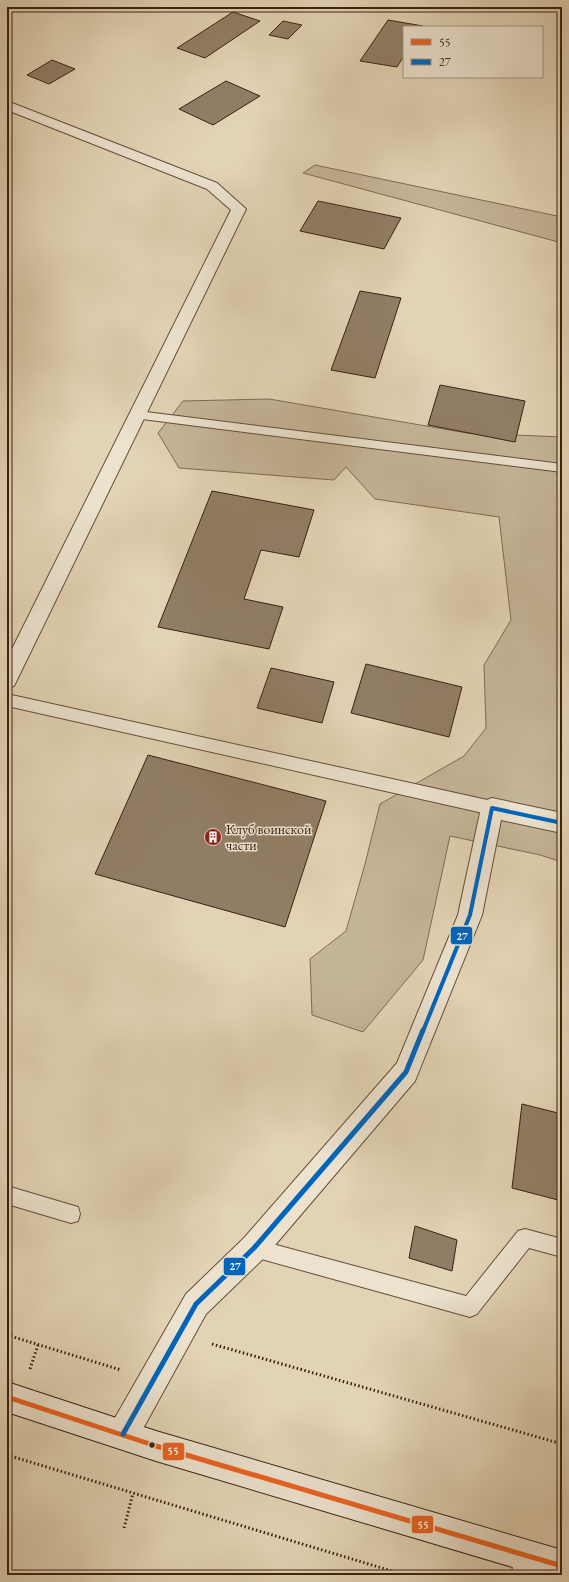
<svg xmlns="http://www.w3.org/2000/svg" width="569" height="1582" font-family="'EB Garamond',serif">
<style>
.green{fill:#c5b598;stroke:#806b55}
.building{fill:#917e66;stroke:#3a2112}
.lines{fill:none;stroke-linecap:round;stroke-linejoin:round}
.lane-casing{stroke:#644e3a;stroke-width:2}
.street-casing{stroke:#644e3a;stroke-width:2}
.secondary-casing{stroke:#3a2112;stroke-width:2}
.path{stroke:#3a2112;stroke-width:3;stroke-dasharray:1.5 2.5;stroke-linecap:butt}
.lane{fill:#ece2ce;fill-rule:evenodd}
.street{fill:#ece2ce;fill-rule:evenodd}
.secondary{fill:#ece2ce;fill-rule:evenodd}
.bus-1-casing{stroke:#ece2ce;stroke-width:8}
.bus-2-far1-casing{stroke:#ece2ce;stroke-width:7}
.bus-2-casing{stroke:#ece2ce;stroke-width:8}
.bus-1{stroke:#e96221;stroke-width:5}
.bus-2-far1{stroke:#0065bd;stroke-width:4}
.bus-2{stroke:#0065bd;stroke-width:5}
.bus-dot{fill:#3a2112;stroke:#ece2ce;stroke-width:1.5}
.labels{text-anchor:middle;stroke-width:3;stroke-linejoin:round;paint-order:stroke}
.poi-label{font-size:14px;fill:#3a2112;stroke:#ece2ce;text-anchor:start}
.line-badge{stroke:#ece2ce;stroke-width:1.5}
.badge-label{font-size:11px;text-anchor:middle;font-weight:bold;fill:#fff}
</style>
<rect width="100%" height="100%" fill="#e2d3b4"/>
<filter id="stains"><feTurbulence type="fractalNoise" baseFrequency=".005" numOctaves="4"/><feColorMatrix values="0 0 0 0 .2 0 0 0 0 .09 0 0 0 0 .02 0 0 0 .5 -.17"/></filter>
<radialGradient id="worn" r=".72"><stop offset=".6" stop-color="#630" stop-opacity="0"/><stop offset="1" stop-color="#630" stop-opacity=".3"/></radialGradient>
<!-- green -->
<path class="green" d="M315 165 562 217V243L303 173Z
M269 399 467 433 562 437V862L540 855 450 836 423 960 363 1032 312 1015 310 959 346 931 365 864 380 804 464 756 486 728 484 665 511 620 499 517 375 499 346 467 334 480 179 468 158 433 183 401Z"/>
<!-- building -->
<path class="building" d="M233 12 260 21 205 58 177 48Z
M388 20 423 26 404 27V56L397 67 360 61Z
M283 21 302 25 288 39 269 35Z
M52 60 75 69 49 84 27 75Z
M226 81 260 96 213 125 179 109Z
M318 201 401 218 384 249 300 231Z
M360 291 401 298 375 378 331 370Z
M440 385 525 401 515 442 428 425Z
M212 491 314 510 299 557 261 550 244 599 283 607 269 649 158 627Z
M366 664 462 687 449 737 351 713Z
M271 668 334 682 322 723 257 708Z
M148 755 326 801 285 927 95 874Z
M522 1104 562 1114V1201L512 1188Z
M415 1226 457 1240 452 1271 409 1258Z"/>
<g class="lines">
<!-- lane casing -->
<g class="lane-casing">
<path id="lane" d="M553 7H562V10L554 9Z
M138 411 562 464V472L134 418 132 415 134 412Z
M7 694 492 801 497 803 500 808 497 813 492 815 7 706Z
M7 1186 78 1207 80 1214 78 1221 71 1223 7 1204Z
M525 1229 562 1239V1257L529 1248 477 1314 470 1317 254 1257 247 1255 245 1248 247 1241 254 1239 466 1296 518 1231Z
M525 1544 533 1547 536 1555 534 1575H512L514 1555 517 1547Z"/>
</g>
<!-- street casing -->
<g class="street-casing">
<path id="street" d="M7 101 217 183 246 209 17 680 14 686 7 688V659L231 210 207 189 7 110Z
M492 798 562 813V833L501 820 482 915 415 1081 264 1258 206 1314 134 1445 123 1449 112 1445 108 1434 112 1423 186 1294 244 1238 397 1063 458 915 481 808 484 801Z"/>
</g>
<!-- secondary casing -->
<g class="secondary-casing">
<path id="secondary" d="M7 1382 156 1431 562 1550V1575H539L156 1461 7 1412Z"/>
</g>
<!-- path -->
<path class="path" d="M7 1335 121 1370
M212 1344 562 1444
M30 1369 38 1345
M7 1441 9 1432
M7 1455 405 1575
M124 1528 133 1493"/>
<!-- lane -->
<use href="#lane" class="lane"/>
<!-- street -->
<use href="#street" class="street"/>
<!-- secondary -->
<use href="#secondary" class="secondary"/>
<!-- bus-1 casing -->
<g class="bus-1-casing">
<path id="bus-1" d="M7 1397 156 1446 562 1566"/>
</g>
<!-- bus-2-far1 casing -->
<g class="bus-2-far1-casing">
<path id="bus-2-far1" d="M423 1031 470 915 492 808 562 823"/>
</g>
<!-- bus-2 casing -->
<g class="bus-2-casing">
<path id="bus-2" d="M123 1434 196 1304 254 1248 406 1072 423 1030"/>
</g>
<!-- bus-1 -->
<use href="#bus-1" class="bus-1"/>
<!-- bus-2-far1 -->
<use href="#bus-2-far1" class="bus-2-far1"/>
<!-- bus-2 -->
<use href="#bus-2" class="bus-2"/>
</g>
<!-- icons -->
<defs>
<g id="building-disc" transform="scale(0.9)"><circle r="9.5" fill="#8f2418" stroke="#ece2ce"/><path d="M-4-6H4V6H1V3H-1V6H-4ZM-2.5-4.3h1.7v1.8h-1.7ZM.8-4.3h1.7v1.8H.8ZM-2.5-1h1.7V.8h-1.7ZM.8-1h1.7V.8H.8Z" fill="#fff"/></g>
</defs>
<g fill-rule="evenodd">
<use href="#building-disc" x="213" y="837"/>
</g>
<!-- markers -->
<circle class="bus-dot" cx="152" cy="1445" r="3.5"/>
<g class="labels">
<!-- poi labels -->
<g class="poi-label">
<text x="226" y="834">Клуб воинской<tspan x="226" dy="16">части</tspan></text>
</g>
</g>
<g class="line-badge">
<rect x="450" y="926" width="23" height="19" rx="4" fill="#0065bd"/>
<rect x="223" y="1257" width="23" height="19" rx="4" fill="#0065bd"/>
<rect x="162" y="1442" width="23" height="19" rx="4" fill="#e96221"/>
<rect x="411" y="1515" width="23" height="19" rx="4" fill="#e96221"/>
</g>
<g class="badge-label">
<text x="462" y="940">27</text>
<text x="235" y="1270">27</text>
<text x="173" y="1455">55</text>
<text x="423" y="1529">55</text>
</g>
<!-- margin -->
<rect width="569" height="1582" fill="none" stroke="#e2d3b4" stroke-width="24"/>
<rect x="8" y="8" width="553" height="1566" fill="none" stroke="#3a2112" stroke-width="2"/>
<rect x="12" y="12" width="545" height="1558" fill="none" stroke="#3a2112"/>
<!-- legend -->
<rect x="403" y="26" width="140" height="52" fill="#ece2ce" stroke="#a59583"/>
<rect x="411" y="39" width="20" height="6" fill="#e96221" stroke="#a59583"/>
<text x="439" y="46" font-size="12" fill="#3a2112">55</text>
<rect x="411" y="59" width="20" height="6" fill="#0065bd" stroke="#a59583"/>
<text x="439" y="66" font-size="12" fill="#3a2112">27</text>
<rect width="100%" height="100%" filter="url(#stains)"/>
<rect width="100%" height="100%" fill="url(#worn)"/>
</svg>
